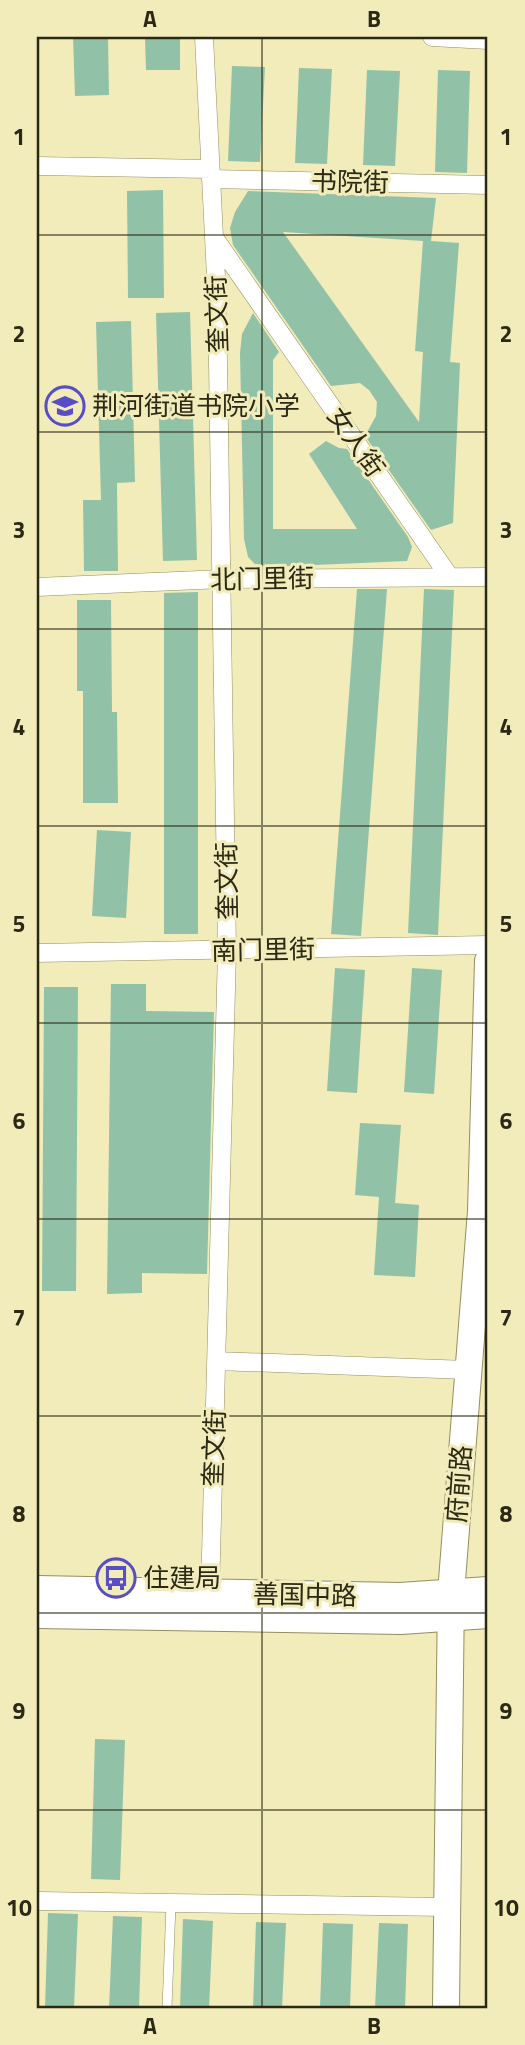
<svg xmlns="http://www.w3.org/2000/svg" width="525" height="2045" font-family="'Titillium Web','Noto Sans SC',sans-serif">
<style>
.building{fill:#91c2a8;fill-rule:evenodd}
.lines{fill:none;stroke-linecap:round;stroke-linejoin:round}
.lane-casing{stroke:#948e60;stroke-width:10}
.street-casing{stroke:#948e60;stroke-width:19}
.secondary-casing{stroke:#948e60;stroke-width:28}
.primary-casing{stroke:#948e60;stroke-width:30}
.lane{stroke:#fff;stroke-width:9}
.street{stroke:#fff;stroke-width:18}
.secondary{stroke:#fff;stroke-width:26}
.primary{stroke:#fff;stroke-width:28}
.grid{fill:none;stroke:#2b2916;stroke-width:2;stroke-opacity:0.55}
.labels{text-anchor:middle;stroke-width:6;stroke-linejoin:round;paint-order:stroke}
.street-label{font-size:26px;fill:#2b2916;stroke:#f2ebba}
.poi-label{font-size:26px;fill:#2b2916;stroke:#f2ebba;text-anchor:start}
.neatline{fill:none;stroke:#2b2916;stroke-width:2.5}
.grid-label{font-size:23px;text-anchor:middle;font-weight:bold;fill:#2b2916}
</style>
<rect width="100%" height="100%" fill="#f2ebba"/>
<!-- building -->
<path class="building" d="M73 37H108L109 95 75 96Z
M145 37H180V70H146Z
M232 66 265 67 260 162 228 161Z
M299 68 332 69 327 164 295 163Z
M367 70 400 71 395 166 363 165Z
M438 70 470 71 467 173 435 172Z
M163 190 164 298H128L127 191Z
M248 191 436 198 431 241 459 243 450 362 460 363 453 523 431 530 365 436 376 416 377 402 369 390 360 383 331 386 233 245 230 228 235 212ZM283 232 423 241 415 351 423 352 419 422Z
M190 312 197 560 163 561 156 313Z
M253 313 279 352 273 360V529H357L309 454 326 441 339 448 347 449 408 537 412 547 407 561 268 567 255 564 248 557 244 539 240 353 242 334Z
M131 321 135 482 117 483 118 571H84L83 500H101L96 322Z
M357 589H387L361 936 331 934Z
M424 589 454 590 438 935 408 933Z
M198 592V934H164V593Z
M77 600H111L112 712H117L118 803H83V691H77Z
M97 830 131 832 126 918 92 916Z
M335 968 365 970 357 1093 327 1091Z
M412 968 442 970 434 1094 404 1092Z
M111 984H146V1011L214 1012 207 1274 142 1273V1293L107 1294Z
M44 987H78L76 1291H42Z
M360 1123 401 1125 395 1203 419 1205 415 1277 374 1275 379 1197 355 1195Z
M95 1739 125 1740 120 1880 91 1879Z
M48 1913 78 1914 74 2008H45Z
M113 1916 142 1917 139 2008H109Z
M183 1919 213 1921 209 2008H180Z
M256 1922 286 1923 282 2008H253Z
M323 1923 353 1924 350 2008H320Z
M379 1923 408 1924 405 2008H375Z"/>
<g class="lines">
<!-- lane casing -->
<g class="lane-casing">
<path id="lane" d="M167 2008 171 1904"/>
</g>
<!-- street casing -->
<g class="street-casing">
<path id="street" d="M204 37 217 297 227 951 210 1593
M432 37 488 40
M37 166 210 169
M211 179 488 185
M215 239 449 576
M37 587 223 579 488 577
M37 953 488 945
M217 1361 468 1370
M37 1901 447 1907"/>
</g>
<!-- secondary casing -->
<g class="secondary-casing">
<path id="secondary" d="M446 2008 451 1593 481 1211 488 961"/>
</g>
<!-- primary casing -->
<g class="primary-casing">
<path id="primary" d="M37 1590 400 1597 488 1591
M37 1614 401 1620 488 1614"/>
</g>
<!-- lane -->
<use href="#lane" class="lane"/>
<!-- street -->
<use href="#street" class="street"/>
<!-- secondary -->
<use href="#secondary" class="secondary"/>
<!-- primary -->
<use href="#primary" class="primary"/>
</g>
<!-- grid -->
<path class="grid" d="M262 37V2008M37 235H488M37 432H488M37 629H488M37 826H488M37 1023H488M37 1219H488M37 1416H488M37 1613H488M37 1810H488"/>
<!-- icons -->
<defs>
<g id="school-ring" transform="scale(2.0125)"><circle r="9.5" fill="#f2ebba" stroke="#574dc5" stroke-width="1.5"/><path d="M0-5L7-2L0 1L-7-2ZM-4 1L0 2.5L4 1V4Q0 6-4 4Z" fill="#574dc5"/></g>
<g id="bus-ring" transform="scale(2.0125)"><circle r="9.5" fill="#f2ebba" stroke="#574dc5" stroke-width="1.5"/><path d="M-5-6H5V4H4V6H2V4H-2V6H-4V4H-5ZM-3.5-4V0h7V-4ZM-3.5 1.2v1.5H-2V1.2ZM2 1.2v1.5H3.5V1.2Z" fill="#574dc5"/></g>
</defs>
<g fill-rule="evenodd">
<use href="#school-ring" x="65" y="406"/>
<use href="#bus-ring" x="116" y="1578"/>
</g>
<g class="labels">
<!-- street labels -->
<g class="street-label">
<text transform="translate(350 182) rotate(1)" y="9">书院街</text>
<text transform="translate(217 314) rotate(-92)" y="9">奎文街</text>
<text transform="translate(356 442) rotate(55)" y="9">女人街</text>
<text transform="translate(262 579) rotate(-1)" y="9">北门里街</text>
<text transform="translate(227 881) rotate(-91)" y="9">奎文街</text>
<text transform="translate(263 950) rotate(-1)" y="9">南门里街</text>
<text transform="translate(214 1448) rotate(-88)" y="9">奎文街</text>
<text transform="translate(459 1484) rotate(-86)" y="9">府前路</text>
<text transform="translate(305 1595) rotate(1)" y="9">善国中路</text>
</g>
<!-- poi labels -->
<g class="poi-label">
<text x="92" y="415">荆河街道书院小学</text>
<text x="143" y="1587">住建局</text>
</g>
</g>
<!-- border -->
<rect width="525" height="2045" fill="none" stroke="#f2ebba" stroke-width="77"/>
<rect x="38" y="38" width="448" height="1969" class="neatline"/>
<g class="grid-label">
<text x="150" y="27">A</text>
<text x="374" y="27">B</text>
<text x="19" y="145">1</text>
<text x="506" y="145">1</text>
<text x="19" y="342">2</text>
<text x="506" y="342">2</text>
<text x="19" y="538">3</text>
<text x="506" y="538">3</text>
<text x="19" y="735">4</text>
<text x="506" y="735">4</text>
<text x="19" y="932">5</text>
<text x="506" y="932">5</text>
<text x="19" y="1129">6</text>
<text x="506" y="1129">6</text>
<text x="19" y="1326">7</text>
<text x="506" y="1326">7</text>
<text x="19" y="1522">8</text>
<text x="506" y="1522">8</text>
<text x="19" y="1719">9</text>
<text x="506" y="1719">9</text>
<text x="19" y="1916">10</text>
<text x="506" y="1916">10</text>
<text x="150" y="2034">A</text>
<text x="374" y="2034">B</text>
</g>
</svg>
